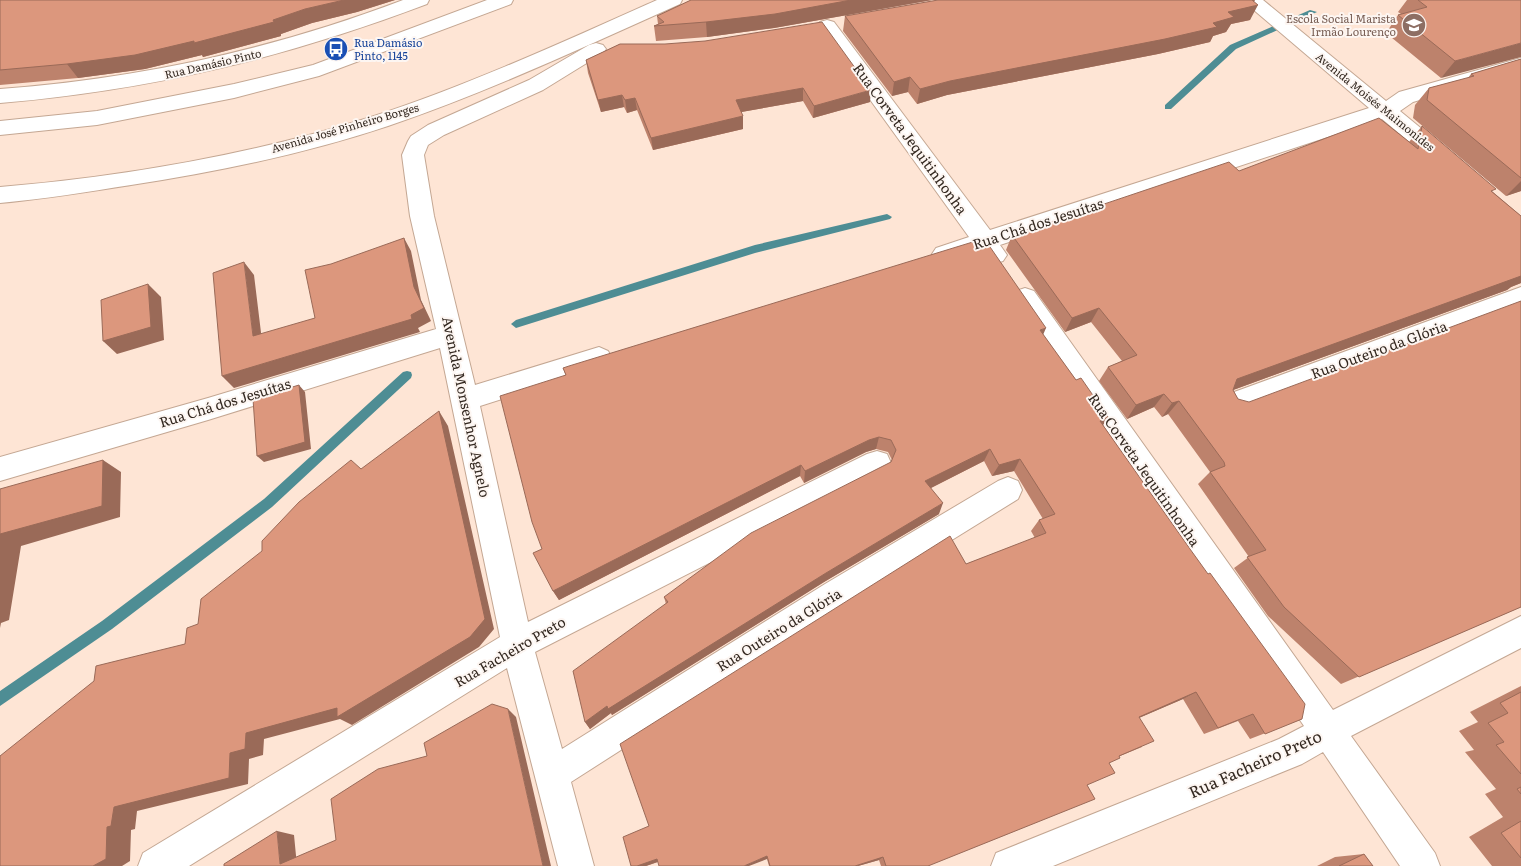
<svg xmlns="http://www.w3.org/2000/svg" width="1521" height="866" font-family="Literata,serif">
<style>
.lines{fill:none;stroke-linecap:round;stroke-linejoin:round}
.stream{fill:#4e8d94;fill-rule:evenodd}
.minor-casing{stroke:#c4a793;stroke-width:2}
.tertiary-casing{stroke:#c4a793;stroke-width:2}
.primary-casing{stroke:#c4a793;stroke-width:2}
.minor{fill:#fff;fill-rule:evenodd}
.tertiary{fill:#fff;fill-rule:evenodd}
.primary{fill:#fff;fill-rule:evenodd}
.wall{fill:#bd826c}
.shaded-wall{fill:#9a6a58}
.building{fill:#dc977d;stroke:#9a6a58}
.labels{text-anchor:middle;stroke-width:4;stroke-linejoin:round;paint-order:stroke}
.far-education-label{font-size:11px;fill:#785e54;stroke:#fdf6f2;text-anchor:end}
.far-transit-label{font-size:11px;fill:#164399;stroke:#fdf6f2;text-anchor:start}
.far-street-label{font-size:11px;fill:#332820;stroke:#fdf6f2}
.street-label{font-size:14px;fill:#332820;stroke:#fdf6f2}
.near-street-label{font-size:16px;fill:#332820;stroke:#fdf6f2}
</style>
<rect width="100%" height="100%" fill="#fee5d5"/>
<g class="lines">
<!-- stream -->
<path class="stream" d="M1310 10 1317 12 1236 49 1171 109H1165V105L1230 45Z
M887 214 892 217 890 219 755 253 516 328 511 324 516 320 755 245Z
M407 371 411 372 412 375 411 378 272 507 112 629 0 706V691L102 621 264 499 403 372Z"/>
<!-- minor casing -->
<g class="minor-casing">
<path id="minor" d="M1242 0H1263L1386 101 1399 92 1521 58V70L1413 102 1400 111 1451 153 1454 158 1451 163 1443 166 1435 163 1382 119 1000 245 1007 255 1003 261C991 265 987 262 979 251L944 263 936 260 932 254 936 248 969 237 817 26 820 22 827 20 834 22 990 230 1369 108Z
M596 43 603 45 606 49 603 53 543 90 444 135 428 145 424 155 434 216 475 385 599 347 608 351 612 358 608 365 480 406 528 622 867 454 877 451 887 454 891 463 887 472 535 652 562 749 825 584 998 481 1008 477 1018 481 1022 490 1018 499 847 605 571 782 594 866H558L507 668 189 866H138L143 853 500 637 440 348 208 420 0 481V457L208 398 436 329 410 216 402 155 408 141 411 136 428 125 529 80 589 45Z
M1521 287V307L1236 414 1226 411 1223 403 1226 395Z
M1025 288 1034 291 1333 710 1521 616V648L1351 736 1435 853 1440 866H1400L1323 752 1302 764 1053 866H991L996 853 1279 739 1304 726 1016 305 1013 298 1016 291Z"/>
</g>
<!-- tertiary casing -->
<g class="tertiary-casing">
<path id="tertiary" d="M403 0H429L427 4C284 58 152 90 0 103V89C141 78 271 50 403 0Z"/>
</g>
<!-- primary casing -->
<g class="primary-casing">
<path id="primary" d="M487 0H513L511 4 319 76 234 98 97 125 0 135V121L97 111 234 84 313 65Z
M657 0H682L680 4C584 47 488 92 388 126 304 154 217 172 131 185 87 192 44 199 0 203V187C121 177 255 154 371 117 469 85 563 42 657 0Z"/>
</g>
<!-- minor -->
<use href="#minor" class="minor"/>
<!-- tertiary -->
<use href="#tertiary" class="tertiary"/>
<!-- primary -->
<use href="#primary" class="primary"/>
</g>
<!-- wall -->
<path class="wall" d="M0 0H395L357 12 312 23 281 34V36L203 57 202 55 145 69 78 78 0 85Z
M691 0H932L774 28 707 37 656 41 654 26 658 24 657 16Z
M1407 0H1521L1441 78 1386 33 1398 15 1401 14 1398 12Z
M1254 1 1250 20 1231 24 1226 32 1213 36 1210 42 1158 54 947 95 917 104 908 92 892 96 843 31 845 16Z
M620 44 870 102 813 118 803 101 741 112 743 129 653 150 637 110 627 113 624 107 601 112 588 73 586 60Z
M1521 59V191L1506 196 1413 118 1415 105 1429 88 1468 78 1471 74Z
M1422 126 1493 192 1521 216V283L1511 287 1507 290 1233 390 1238 399 1521 607 1341 684 1268 616 1234 568 1249 557 1198 484 1210 472 1168 414 1162 417 1154 407 1127 419 1099 381 1108 367 1122 361 1091 322 1065 332 1006 250 1012 235 1239 171 1409 142Z
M1043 335 1076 380 1108 417 1103 425 1302 719 1250 739 1238 721 1204 734 1183 699 1139 718 1142 747 1120 756 1109 763 1087 785 928 866H881L879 860 858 866H769L767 859 658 862 646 866H631L649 826 966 564 1035 538 1031 531 1039 520 1043 519 1014 471 992 476 984 461 931 488 939 514 824 582 612 715 611 713 590 729 585 722 666 604 664 597 891 462 892 460 888 452 876 449 866 452 804 483 800 476 559 600 553 591 542 549 566 376 563 368Z
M1521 686V866H1492L1469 837 1503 817 1485 794 1496 789 1465 752 1474 750 1459 731 1478 722 1470 712Z
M1364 854 1373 866H1317L1335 857Z"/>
<!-- shaded-wall -->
<path class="shaded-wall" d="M344 0H395L357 12 312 23 281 34V36L203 57 202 55 145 69 78 78 67 64 273 20 305 9Z
M851 0H932L774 28 707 37 706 22Z
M1250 0H1255L1252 6 1258 5 1250 20 1231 24 1226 32 1213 36 1210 42 1158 54 947 95 917 104 920 89 950 81 1213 23 1228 12Z
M1521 43V57L1441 78 1455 61Z
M910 77 908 92 892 96 894 82Z
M803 88V101L736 113V100Z
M871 90 870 102 813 118 814 106Z
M622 95 624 107 601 112 598 100Z
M635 98 637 110 627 113 625 100Z
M743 116V129L653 150 651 138Z
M1521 181V191L1506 196Z
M404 238 411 251 421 300 431 321 418 328 420 332 234 388 222 376 411 315Z
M244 262 254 275 263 349 253 336Z
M1521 275V283L1511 287 1507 290 1225 393 1237 379Z
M148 284 161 297 164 340 117 354 103 341Z
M1099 308 1091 322 1065 332 1072 318Z
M1046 328 1040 342V330Z
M299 385 305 392 311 449 264 462 257 456Z
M1164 394 1154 407 1127 419 1136 405Z
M1179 401 1168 414 1162 417 1172 403Z
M439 411 448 426 494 629 479 647 352 725 340 719 264 739 263 755 249 759 248 784 137 811 135 829 131 830 130 861 122 866H93L114 807 230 753 246 733Z
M1108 417 1100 430V421Z
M879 437 876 449 866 452 804 483 805 471 869 440Z
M990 449 984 461 921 493 925 481Z
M1020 459 1014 471 992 476 999 465Z
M103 460 121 472 120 517 21 546 9 620 1 623 0 628V534Z
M801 465 800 476 559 600 553 591Z
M943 503 939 514 824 582 612 715 611 713 590 729 585 722 607 706 826 573Z
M1196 692 1183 699 1127 723 1139 717Z
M508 709 516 717 551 866H543Z
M277 831 294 835 297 866 280 864Z
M767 856V859L749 866H744Z
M883 857 879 860 858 866H855Z
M657 859 660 861 646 866H637Z"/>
<!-- building -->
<path class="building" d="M0 0H344L305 9 273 20 274 22 194 43V41L135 55 67 64 0 70Z
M691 0H851L775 14 706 22 654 26 664 22 657 16Z
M938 0H1252L1258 5 1228 12 1234 17 1213 23 1217 27 1165 39 950 81 920 89 910 77 894 82 845 16Z
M1418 0H1521V43L1455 61 1398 15 1427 7Z
M822 22 871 90 814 106 803 88 736 100 743 116 651 138 635 98 625 100 622 95 598 100 586 60 620 44H665L705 41Z
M1521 59V178L1427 100 1429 88 1474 76 1471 74Z
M1379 118 1418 149 1422 126 1496 189 1491 191 1521 216V276L1237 379 1233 390 1238 399 1249 402 1521 301V607L1359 677 1284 607 1247 557 1266 550 1210 472 1225 466 1224 462 1179 401 1172 403 1164 394 1136 405 1108 367 1137 355 1099 308 1072 318 1012 235 1229 162 1239 171Z
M404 238 414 287 424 308 411 315 412 319 222 376 213 273 244 262 253 336 315 318 305 270 331 264Z
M976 241 984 245 988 244 1046 328 1040 330 1076 380 1081 378 1108 417 1100 421 1190 549 1208 574 1210 573 1305 704 1302 719 1265 734 1253 714 1218 728 1196 692 1139 717 1154 741 1119 756 1120 758 1109 763 1115 773 1087 785 1095 799 928 866H886L883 857 855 866H770L767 856 744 866H659L657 859 637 866H631L623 837 649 826 620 744 950 536 966 564 1046 533 1039 520 1055 514 1020 459 999 465 990 449 925 481 943 503 826 573 608 709 607 706 585 722 573 671 668 602 664 597 751 533 891 462 896 450 891 440 879 437 869 440 805 471 801 465 553 591 533 553 542 549 532 522 500 396 566 375 563 368 569 366Z
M148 284 151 327 103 341 101 300Z
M299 385 305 442 257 456 253 399Z
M439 411 485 619 470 637 337 717V708L246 733 245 749 230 753 229 778 114 807 111 826 107 827 106 859 93 866H0V756L94 681 96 666 185 644 187 628 198 624 201 599 262 551V541L299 502 351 460 361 469Z
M103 460 102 506 0 534V489Z
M1521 692V774L1496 745 1504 742 1488 723 1508 713 1500 703Z
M492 704 508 709 543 866H224V864L277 831 280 864 336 840 331 799 378 769 427 756 424 743Z
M1521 787V794L1517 789Z
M1521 821V858L1501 833Z
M1364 854 1373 866H1339Z"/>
<!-- icons -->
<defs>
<g id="school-disc" transform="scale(1.25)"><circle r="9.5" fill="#8d6e63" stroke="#fdf6f2"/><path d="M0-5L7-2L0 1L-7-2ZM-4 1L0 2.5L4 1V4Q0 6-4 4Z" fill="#fff"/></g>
<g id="bus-disc" transform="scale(1.25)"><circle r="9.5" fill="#1a4fb4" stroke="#fdf6f2"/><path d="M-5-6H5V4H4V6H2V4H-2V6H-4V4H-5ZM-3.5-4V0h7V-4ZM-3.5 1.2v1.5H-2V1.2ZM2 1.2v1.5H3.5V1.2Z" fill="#fff"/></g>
</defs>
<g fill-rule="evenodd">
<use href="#school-disc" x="1414" y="25"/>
<use href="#bus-disc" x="336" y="49"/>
</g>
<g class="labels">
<!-- far-education labels -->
<g class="far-education-label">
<text x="1396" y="23">Escola Social Marista<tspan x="1396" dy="13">Irmão Lourenço</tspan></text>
</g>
<!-- far-transit labels -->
<g class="far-transit-label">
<text x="354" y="47">Rua Damásio<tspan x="354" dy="13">Pinto, 1145</tspan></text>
</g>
<!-- far-street labels -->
<g class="far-street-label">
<text transform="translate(213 64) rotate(-13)" y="4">Rua Damásio Pinto</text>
<text transform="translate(1375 102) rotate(39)" y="4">Avenida Moisés Maimonides</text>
<text transform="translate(345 128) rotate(-16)" y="4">Avenida José Pinheiro Borges</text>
</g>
<!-- street labels -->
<g class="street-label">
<text transform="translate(910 139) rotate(54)" y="5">Rua Corveta Jequitinhonha</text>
<text transform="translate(1038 224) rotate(-18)" y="5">Rua Chá dos Jesuítas</text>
<text transform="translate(1379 350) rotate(-20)" y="5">Rua Outeiro da Glória</text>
<text transform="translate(225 403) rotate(-17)" y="5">Rua Chá dos Jesuítas</text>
<text transform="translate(466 407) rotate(78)" y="5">Avenida Monsenhor Agnelo</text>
<text transform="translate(1144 470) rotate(55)" y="5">Rua Corveta Jequitinhonha</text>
<text transform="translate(779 630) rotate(-32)" y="5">Rua Outeiro da Glória</text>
<text transform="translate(510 652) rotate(-30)" y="5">Rua Facheiro Preto</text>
</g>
<!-- near-street labels -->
<g class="near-street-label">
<text transform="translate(1255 764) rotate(-24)" y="6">Rua Facheiro Preto</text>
</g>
</g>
</svg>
